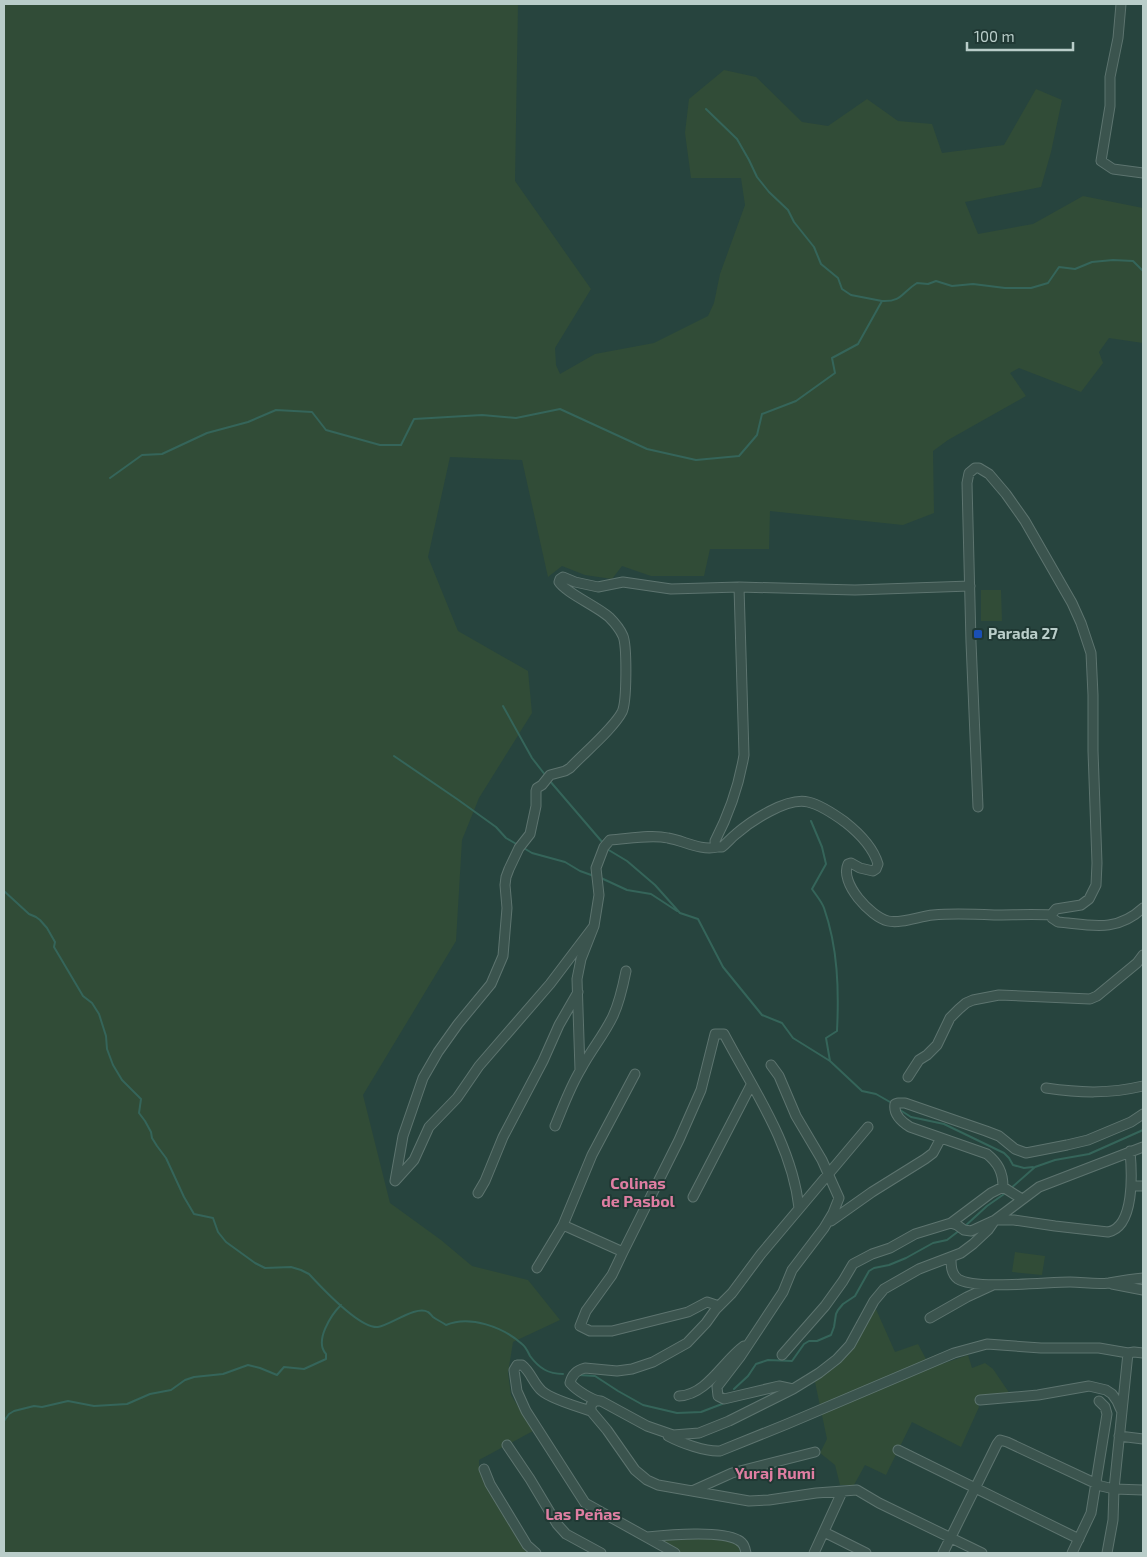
<svg xmlns="http://www.w3.org/2000/svg" width="1147" height="1557" font-family="'Exo 2',sans-serif">
<style>
.green{fill:#314c37}
.lines{fill:none;stroke-linecap:round;stroke-linejoin:round}
.stream{stroke:#35655a;stroke-width:2}
.minor-casing{stroke:#5d746f;stroke-width:11}
.minor{stroke:#3b544e;stroke-width:9}
.transit-dot{fill:#1a4fb4;stroke:#203934;stroke-width:2}
.labels{text-anchor:middle;stroke-width:4;stroke-linejoin:round;paint-order:stroke}
.poi-label{font-size:15px;font-weight:bold;fill:#b9cdc9;stroke:#203934;text-anchor:start}
.neighbourhood-label{font-size:16px;font-weight:bold;fill:#df7ea2;stroke:#203934}
</style>
<rect width="100%" height="100%" fill="#27443e"/>
<!-- green -->
<path class="green" d="M4 4H518L515 181 591 289 555 348 556 365 560 374 595 354 654 343 708 316 714 303 720 274 745 205 741 178H691L685 133 689 99 724 70 756 77 802 122 828 126 867 99 898 121 932 124 942 153 1004 145 1036 89 1062 100 1051 152 1041 187 965 202 978 234 1033 224 1083 196 1143 208V343L1109 338 1099 352 1103 363 1081 392 1019 368 1010 373 1026 396 948 440 933 451 934 513 903 525 770 511 769 549H710L704 576H651L622 566 612 579 585 575 562 566 548 577 522 460 450 457 428 557 458 631 528 671 532 713 479 798 462 840 456 941 363 1095 390 1203 441 1240 472 1266 528 1280 560 1320 513 1342 508 1373 511 1395 533 1431 479 1460V1470L501 1511 531 1553H4Z
M981 590H1001L1002 621H981Z
M1015 1252 1045 1256 1042 1275 1012 1272Z
M875 1307 895 1352 918 1344 926 1359 938 1354 942 1364 968 1355 972 1368 985 1363 993 1369 1010 1394 975 1397 979 1407 961 1447 912 1422 886 1475 865 1465 854 1485H840L835 1465 820 1453 827 1439 815 1382 838 1365 853 1349Z
M683 1536C695 1537 726 1537 735 1543 738 1546 740 1549 740 1553H681L658 1539Z"/>
<g class="lines">
<!-- stream -->
<path class="stream" d="M706 109 737 139 749 160 757 177 769 192 788 210 794 222 814 247 821 264 838 278 842 289 851 295 882 301
M110 478 142 455 162 454 207 433 248 422 276 410 312 412 326 430 380 445H401L414 419 482 415 516 418 560 409 647 449 696 460 739 456 757 435 762 414 796 401 835 373 832 358 858 344 882 301C902 302 902 292 917 283L928 284 936 281 952 286 973 284 1005 288H1031L1048 283 1059 267 1075 269 1092 262 1113 260 1133 261 1143 271
M503 706 532 758 546 776
M394 756 457 799 496 827 506 838 518 845
M549 780 603 843
M811 821 822 847 826 864 812 889C816 895 822 902 824 908 838 948 839 990 837 1031L826 1038 830 1061
M522 847 532 853 565 862 580 871 594 876
M607 849 627 861 655 885 680 913 698 919 723 967 762 1015 782 1023 793 1038 830 1061 862 1091 876 1094 890 1102
M601 878 627 890 651 894 677 911
M4 891 29 914 36 917 40 920 47 928 55 942 54 947 83 996 92 1003 99 1014 106 1036 107 1049 113 1065 122 1080 141 1099 139 1113 145 1121 151 1132 152 1138 157 1146 166 1158 184 1197 194 1214 213 1218 218 1232 226 1242 255 1263 265 1268 291 1267 301 1270 309 1274C321 1287 360 1329 378 1327 391 1325 416 1305 428 1312 430 1313 431 1315 433 1317 437 1320 442 1322 446 1325 470 1315 503 1327 522 1344 526 1347 528 1352 530 1356 539 1368 548 1374 563 1374
M900 1110 911 1117 944 1124 1004 1153 1009 1158 1013 1165 1024 1168 1033 1167
M1010 1189 1035 1167 1055 1160 1089 1154 1143 1130
M964 1227 987 1206 1007 1192
M579 1375 595 1376 618 1391 643 1405 677 1413 701 1412 722 1404
M734 1389 748 1376 756 1364 768 1360 792 1361 804 1344 809 1341H817L831 1335 834 1327 836 1314 838 1310 843 1304 855 1296 869 1271 874 1268 889 1265 906 1258 933 1243 947 1240 960 1230
M4 1421 9 1414 14 1411 34 1406 42 1407 68 1401 94 1406 127 1404 150 1394 171 1390 185 1380 194 1377 223 1374 248 1365 260 1368 277 1375 284 1367 304 1369 326 1359V1354C314 1341 331 1315 341 1305"/>
<!-- minor casing -->
<g class="minor-casing">
<path id="minor" d="M1121 4 1118 38 1110 77V106L1101 161 1113 169 1143 173
M739 587 744 755C739 785 729 814 715 841 715 846 717 847 722 847 727 843 731 838 736 834 751 821 787 797 808 802 821 805 834 814 845 822 859 833 873 847 878 864L876 869 873 871 860 868 851 863 848 864C839 883 871 917 888 921 901 924 920 916 933 915 954 913 974 914 994 915 1013 915 1032 914 1051 915
M978 807 971 642 967 483 969 473 975 468H979L989 474 1006 494 1025 521 1072 603 1081 623 1091 653 1093 695V751L1097 863 1096 885 1089 899 1081 905 1056 909 1051 915 1052 918 1058 922C1091 925 1116 933 1143 908
M594 926 550 984 479 1066 457 1098 429 1127 414 1160 395 1181 403 1136 423 1078 438 1052 458 1024 491 984 503 956 507 908 505 885 506 877 509 869 519 848 530 834 536 806V791L537 788 542 785 550 775 565 771 570 768C584 753 613 729 622 712 627 702 627 646 623 636 620 629 614 622 609 617 598 607 565 592 559 582L560 579 563 577 575 582 598 587 623 582 671 589 739 587 855 590 970 586
M771 1065 779 1076 796 1116 822 1160 839 1198 833 1213 824 1228 792 1270 783 1292 740 1357 717 1387 718 1396 724 1399 779 1386 793 1389
M580 1070 577 979 581 959 594 926 599 895 596 868 604 847 610 840C627 839 651 834 668 838 685 841 700 851 718 847
M908 1077 919 1060 927 1055 937 1045 950 1018 959 1009 966 1003 973 1000 999 995 1090 999 1097 996 1137 963 1143 955
M1046 1088C1080 1093 1109 1094 1143 1086
M555 1126C563 1107 570 1087 581 1069 591 1050 604 1035 613 1016 620 1001 623 986 626 971
M868 1127 761 1254 732 1293 716 1309 706 1323 687 1343 653 1362 632 1369 617 1371 585 1368C577 1370 572 1374 570 1383 576 1390 593 1401 601 1401L647 1426 673 1435 699 1433 729 1421 793 1389 819 1373 837 1359 850 1345 874 1301 884 1289 919 1269 961 1253 973 1244 988 1230 995 1220 1039 1187 1143 1147
M1132 1186H1143
M478 1193 485 1181 503 1137 543 1061 559 1025 578 992
M693 1197 751 1085
M1022 1199 1003 1187C1003 1172 998 1163 987 1154L910 1127C902 1122 893 1115 895 1104L898 1103H905L986 1131 999 1136 1015 1149 1026 1153 1067 1145 1088 1140 1131 1122 1143 1114
M831 1221 872 1192 925 1159 933 1153 941 1138
M951 1223 957 1225 964 1230 971 1231 995 1220H1014L1055 1226 1108 1232C1135 1227 1132 1172 1130 1151
M563 1225 623 1252
M951 1258C951 1265 951 1274 958 1279 975 1290 1047 1282 1070 1282 1083 1282 1096 1285 1109 1283 1120 1281 1131 1279 1143 1278
M537 1268 563 1225 592 1155 635 1074
M1112 1284 1143 1290
M719 1306 707 1302 688 1312 612 1331H590L580 1326 586 1311 612 1275 623 1252 679 1140 701 1090 715 1034H724C753 1089 792 1144 799 1208
M930 1318 967 1297 993 1285
M782 1355 825 1306 843 1281 853 1264 872 1254 890 1248 915 1234 951 1223 991 1193 1003 1187
M679 1396C707 1395 723 1361 744 1346
M980 1400 1038 1395 1089 1386 1106 1390 1112 1394 1117 1401 1121 1410
M595 1401 591 1405V1411L607 1430 635 1470 647 1480 658 1485 749 1501 769 1500 816 1493 857 1490 879 1503 982 1553
M591 1411C578 1407 551 1399 542 1391 533 1383 531 1372 522 1365H517L514 1370 517 1391 526 1411 585 1503 675 1553
M668 1436C681 1443 706 1452 720 1451L787 1424 954 1353 987 1344 1041 1348H1099L1128 1353 1134 1352 1143 1353
M1119 1436 1143 1439
M507 1445 530 1479 557 1524 566 1534 601 1553
M898 1450 1079 1539
M484 1469 490 1484 527 1545 536 1553
M692 1491 732 1473 815 1452
M824 1532 866 1553
M647 1537C668 1535 720 1530 738 1540 744 1543 745 1548 746 1553
M814 1553 842 1492
M943 1553 997 1444 1000 1440 1007 1442 1101 1486 1114 1489 1143 1490
M1072 1553 1091 1513 1107 1414 1105 1407 1099 1401
M1107 1553 1113 1520 1114 1489 1128 1353"/>
</g>
<!-- minor -->
<use href="#minor" class="minor"/>
</g>
<!-- markers -->
<rect class="transit-dot" x="973" y="629" width="10" height="10" rx="2.5"/>
<g class="labels">
<!-- poi labels -->
<g class="poi-label">
<text x="988" y="639">Parada 27</text>
</g>
<!-- neighbourhood labels -->
<g class="neighbourhood-label">
<text x="638" y="1189">Colinas<tspan x="638" dy="18">de Pasbol</tspan></text>
<text x="775" y="1479">Yuraj Rumi</text>
<text x="583" y="1520">Las Peñas</text>
</g>
</g>
<!-- border -->
<rect width="1147" height="1557" fill="none" stroke="#b9cdc9" stroke-width="10"/>
<!-- scale -->
<path d="M967 42v8h106v-8" fill="none" stroke="#b9cdc9" stroke-width="2.5"/>
<text x="974" y="42" font-size="15" fill="#b9cdc9" stroke="#203934" stroke-width="4" paint-order="stroke">100 m</text>
</svg>
